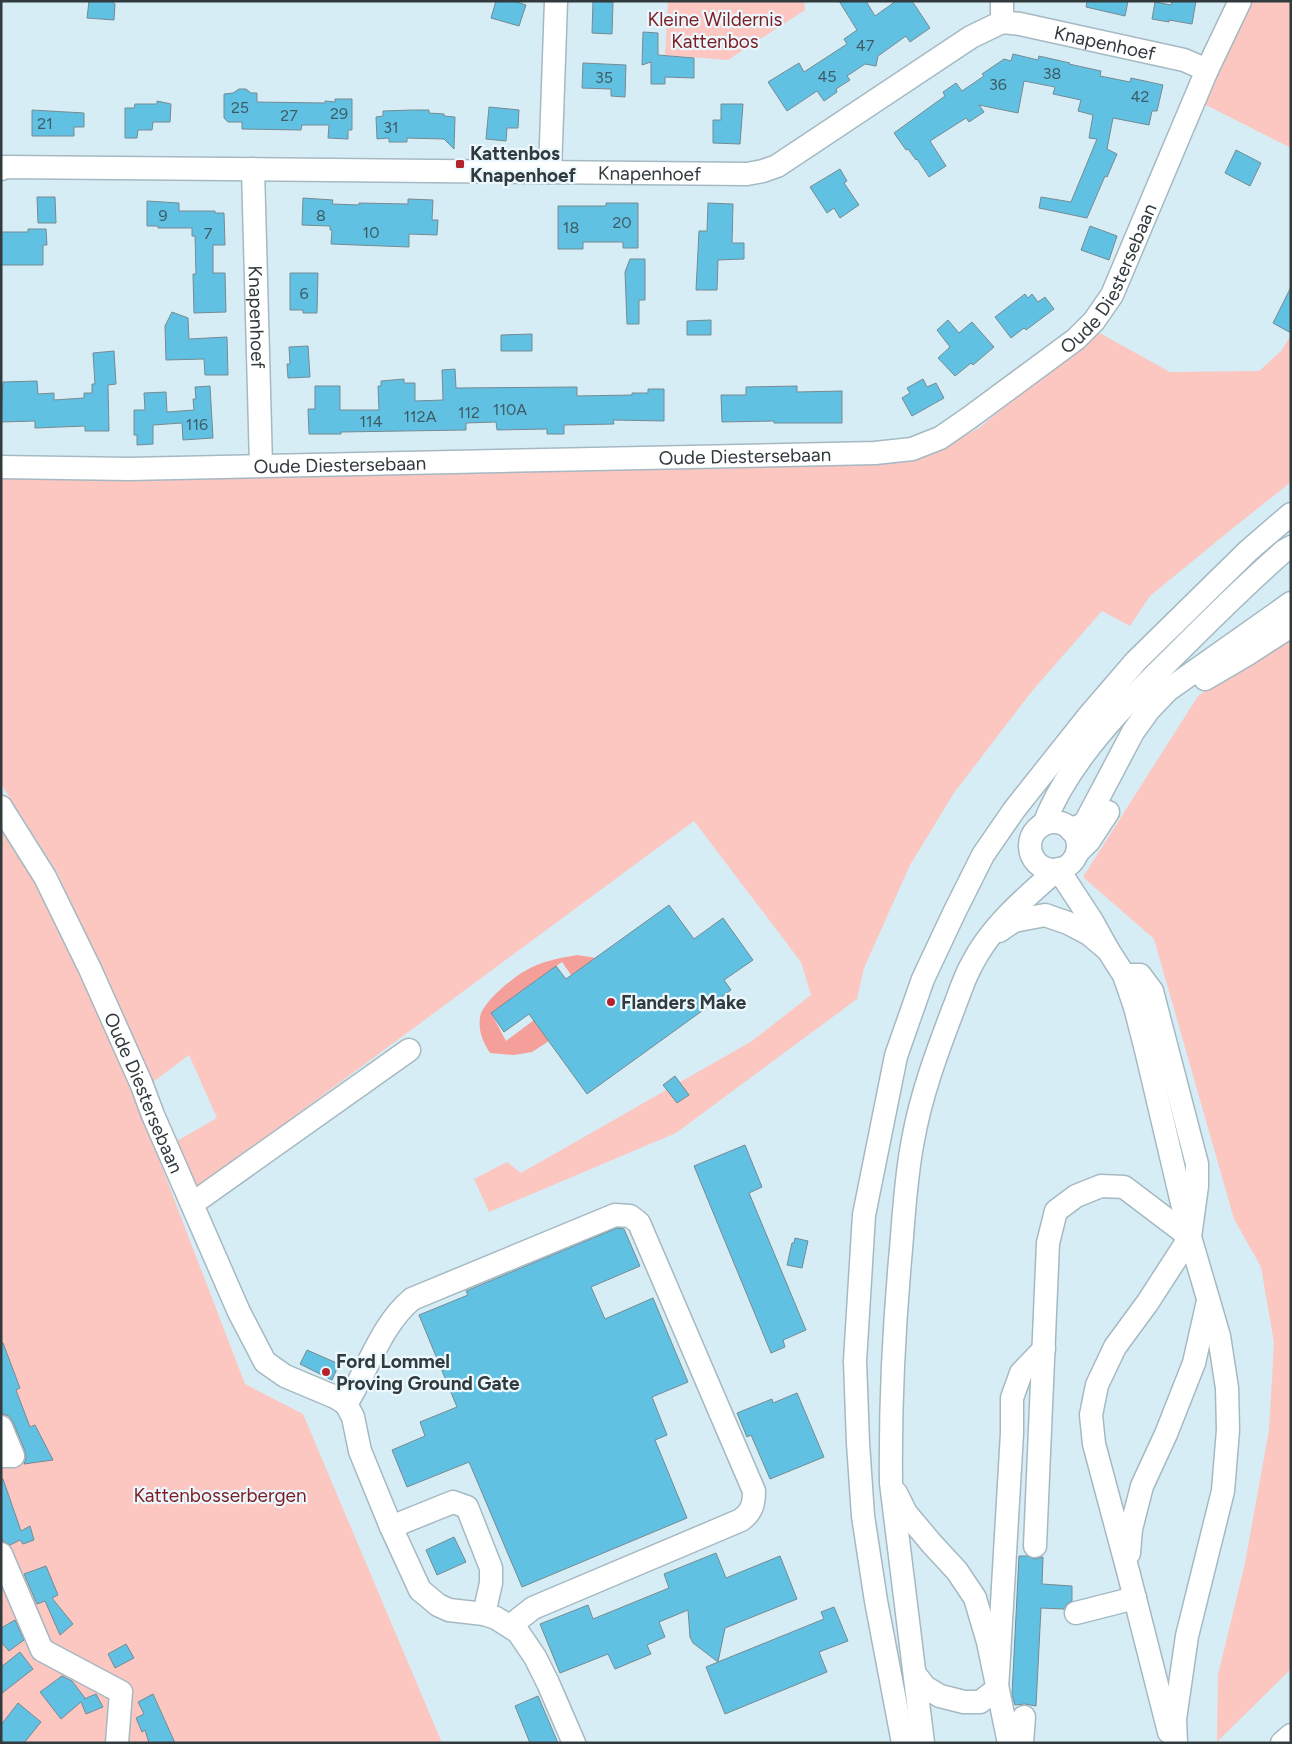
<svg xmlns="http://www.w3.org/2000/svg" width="1292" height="1744" font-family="Figtree,sans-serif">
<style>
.green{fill:#fcc6c1}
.water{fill:#f59f9a}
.building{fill:#61c1e3;stroke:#768a92}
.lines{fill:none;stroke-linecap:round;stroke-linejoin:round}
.minor-casing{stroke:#a5b9c2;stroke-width:25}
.minor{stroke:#fff;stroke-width:22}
.poi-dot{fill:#b4222d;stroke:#ebf8fe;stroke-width:2}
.labels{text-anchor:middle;stroke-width:4.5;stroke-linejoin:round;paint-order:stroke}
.number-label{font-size:16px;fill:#3d5c66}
.park-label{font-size:19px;fill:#7e1d21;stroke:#ebf8fe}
.street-label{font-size:19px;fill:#313a3d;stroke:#ebf8fe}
.poi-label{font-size:19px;font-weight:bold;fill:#313a3d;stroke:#ebf8fe;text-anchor:start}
</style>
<rect width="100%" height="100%" fill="#d7edf5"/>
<!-- green -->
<path class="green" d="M668 1H804L805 10 728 60 665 55Z
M1248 1H1291V148L1202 103Z
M1096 331 1170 372 1259 371 1282 350 1291 335V482L1233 528 1150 596 1130 626 1102 611 1032 691 954 793 910 865 864 968 857 999 676 1133 489 1212 474 1179 507 1162 521 1173 752 1041 811 995 801 962 694 821 197 1188 175 1142 217 1118 189 1055 149 1085 57 872 1 784V476L942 448 979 428Z
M1291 630V1669L1217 1742 1218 1675 1245 1563 1269 1430 1274 1343 1261 1267 1234 1219 1154 939 1083 877 1198 696Z
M1 825 44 893 133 1092 245 1384 303 1414 442 1743H1Z"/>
<!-- water -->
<path class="water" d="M577 955 596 958 571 975 562 962 491 1013 506 1041 534 1020 549 1041 532 1052 514 1055 490 1053C483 1042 478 1031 480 1017 483 1002 512 978 525 971 541 961 560 958 577 955Z"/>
<!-- building -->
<path class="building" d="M89 1H113V3L115 4 114 20 87 18Z
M496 1H514L526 5 519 26 491 18Z
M593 1 613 2 612 34 592 33Z
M839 1H866L875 16 896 1H912L930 28 910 42 906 36 878 56 876 66 865 64 847 76 850 80 836 89 837 92 824 101 817 91 787 111 768 82 799 63 804 72 847 44 844 39 857 30Z
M1087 1H1128L1125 16 1086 7Z
M1172 1H1196L1192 24 1169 20V22L1152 19 1155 2 1171 5Z
M643 32 658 33V55L694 58V78L665 77V84H651V62L642 65Z
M1013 54 1038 60 1039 56 1070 63 1069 64 1101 71 1100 76 1130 82 1131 78 1163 85 1157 111H1152L1149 125 1113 118 1107 149 1117 154 1107 177 1105 176 1087 218 1039 208 1041 197 1071 202 1097 139 1089 138 1093 115 1078 111 1081 100 1053 94 1055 87 1024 81 1018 113 979 105 984 112 969 122 966 118 930 141 946 166 929 177 917 159 916 160 908 149 906 150 894 133 945 96 943 92 956 83 962 91 984 76 982 74 1004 59 1011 61Z
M583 63 626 65 625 97 611 96V89L582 88Z
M239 89H246L251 93H257V102L325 103V101L335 102V99H352V130H348V139L328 138 329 125H302L301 130 242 129V122H228L224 118V94L233 93Z
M157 101 171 104 170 122H153L152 130H138L137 138H125V108H134L135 104H157Z
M721 104H743L740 144 713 143V120H721Z
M489 107 519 110 518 128H507L506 141 486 139Z
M32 110 84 113V127H74V136H32Z
M412 110H429V113L444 114V116L455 117 454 149 444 139 407 138V142H389V138L377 139 376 117 383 116V111Z
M1236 150 1261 163 1250 186 1225 173Z
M840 169 847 181 844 183 859 205 840 218 834 208 827 213 810 187Z
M37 197H55L56 223H38Z
M303 198 333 200 332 204 359 205V203L408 204V199L433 200 432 220H438L437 235 409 234V247L331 244 332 230H330V226L302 225Z
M147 201 179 203V211H215V213H224L225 245H213V273H225L226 312 194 313 193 274H196L195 236H192V228H158V226H147Z
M606 203H638V248H623V242H583V249H558V206H606Z
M708 203 733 204 732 243H744V259L718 260 717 290H696L699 231H707Z
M1090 226 1117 236 1109 260 1081 250Z
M28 229H46L47 245H43V265H1V232H28Z
M630 259H645V300H639V324H627L625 272Z
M290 273H318L317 313H303V310H290Z
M1291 287V333L1273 323Z
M1025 294 1028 298 1032 294 1038 302 1045 297 1054 309 1026 330 1024 328 1011 338 995 317Z
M172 312 188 318 189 339 227 337 228 375H205L204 359 166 360 165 326Z
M711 320V335H687V321Z
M948 320 959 333 972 322 994 347 973 365 971 363 955 376 938 358 950 347 937 330Z
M532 334V351H501V335Z
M308 346 310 377 288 378 287 364H290L289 347Z
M114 351 116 384 108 385 109 431H85V426L35 428V421L1 422 3 382 37 381 38 394 54 393V400L84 398V393H92V384H95L93 353Z
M455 369 456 388 577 387V396L632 395V393H648V389H664V421L613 420 614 424 564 425V434H547V429L497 430 496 422 466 423V430L341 432V434H309L308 409H315V386H340V410H379L378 386H381V381L404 379V383H415V401L443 400 442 370Z
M923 379 927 387 936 383 944 398 912 416 902 398 910 393 907 388Z
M210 386 213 438 183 440 182 423 153 425V444L137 445V435H134V410H145L144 393 166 392 167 412 194 410 193 399H196L195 387Z
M797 386V392L842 391V423H774V421L722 422 721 395H746V387Z
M669 905 694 939 723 918 753 960 724 980 731 990 587 1094 529 1014 504 1032 491 1013 556 966 566 979Z
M675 1076 689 1095 677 1103 663 1085Z
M745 1145 762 1187 749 1193 806 1330 783 1340 785 1347 771 1353 694 1166Z
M617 1228 624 1229 640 1266 591 1287 605 1319 653 1298 688 1382 652 1397 667 1435 655 1440 687 1518 522 1587 469 1462 407 1487 392 1450 425 1436 420 1422 457 1407 419 1315 468 1295 466 1291Z
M795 1238 808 1241 802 1268 787 1265 792 1243H794Z
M1 1343H3L20 1388 16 1390 30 1427 35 1425 53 1460 24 1464 26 1458 25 1451 13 1422 9 1416 3 1414 1 1410Z
M307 1350 339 1364 332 1380 300 1364Z
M797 1393 824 1457 770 1479 751 1435 747 1437 737 1413 772 1399 773 1403Z
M1 1479H3L21 1531 30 1526 34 1540 23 1544 20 1540 10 1545 3 1541 1 1537Z
M454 1537 466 1562 437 1575 426 1550Z
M716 1553 726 1578 780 1556 797 1599 725 1628 718 1662 824 1619 821 1612 834 1607 848 1641 819 1652 827 1672 725 1714 706 1667 718 1662 693 1643 690 1637 688 1610 659 1622 665 1637 647 1645 651 1654 615 1669 608 1654 560 1673 540 1624 588 1605 593 1619 669 1588 664 1574Z
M1019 1556H1027L1035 1559 1043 1557 1042 1584 1072 1586V1601L1067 1604 1064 1609 1041 1608 1036 1706 1025 1704 1015 1705 1012 1695Z
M46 1566 58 1595 52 1598 73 1624 60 1635 45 1601 37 1604 24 1574Z
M15 1620 24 1640 9 1651 1 1642V1628Z
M126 1644 134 1658 115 1668 108 1654Z
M20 1652 33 1669 1 1694V1667Z
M62 1676 72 1681 85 1698 84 1699 96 1694 103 1707 86 1714 81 1702 61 1719 40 1692Z
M153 1694 175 1743H149L145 1730 142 1732 136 1718 144 1714 138 1702Z
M538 1696 558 1743H530L515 1706Z
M18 1703 41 1722 24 1743H7L1 1740V1725Z"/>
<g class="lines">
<!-- minor casing -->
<g class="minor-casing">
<g id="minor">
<path d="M1002 1V22"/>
<path id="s1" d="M1 169 5 167 747 174 763 171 777 166 971 37 1002 22 1020 24 1184 60 1207 70"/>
<path id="s2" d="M253 169 261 465"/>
<path d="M550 172 556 1"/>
<path id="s3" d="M1 467 129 469 875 453 912 449 940 438 969 418 1076 339 1094 321 1112 295 1207 70 1240 1"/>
<path d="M1205 679 1246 655 1291 626"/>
<path id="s4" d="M1 807 45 877 90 969 141 1083 153 1115 239 1312 265 1362 285 1376 335 1397 346 1404"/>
<circle cx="1054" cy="846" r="24"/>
<path d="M1044 824C1069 759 1125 704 1174 656 1210 620 1246 584 1284 551L1291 547"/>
<path d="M1071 830 1085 823 1133 732 1148 711 1168 690 1291 603"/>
<path d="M1077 853 1089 841 1108 812"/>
<path d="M999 931 1014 921 1045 915 1068 923 1089 934 1108 950 1124 975 1135 1007 1146 1050 1190 1237 1219 1336 1227 1388 1228 1430 1223 1491 1187 1636 1175 1719 1176 1743"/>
<path d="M1124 975H1140L1152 991 1197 1164V1186L1190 1237 1148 1302 1115 1347 1097 1385 1091 1415 1094 1444 1128 1571 1169 1732"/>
<path d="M192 1204 409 1050"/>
<path d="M1 1427 13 1456H1"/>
<path d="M896 1493 906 1513 932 1544 957 1571 975 1598 988 1642 1009 1743"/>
<path d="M391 1527 453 1502 467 1507 491 1568V1583L484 1614"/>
<path d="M1035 1546 1048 1243 1056 1211 1076 1196 1101 1186 1124 1187 1190 1237"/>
<path d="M1129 1553 1131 1529 1142 1486 1166 1434 1194 1363 1208 1301"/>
<path d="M1 1554 42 1650 121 1692 117 1743"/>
<path d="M1076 1613 1135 1598"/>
<path d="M510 1626 533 1608 741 1520C752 1512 754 1504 754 1491L639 1223 630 1216 615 1215 412 1299C380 1326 368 1370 346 1404L353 1417 360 1451 391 1527 420 1590 438 1605 449 1610 484 1614 496 1618 518 1632 535 1657 548 1683 574 1743"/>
<path d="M915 1674 925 1687 940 1696 964 1702H980L997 1689 1012 1433V1398L1021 1373 1044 1349"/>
<path d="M903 1743 876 1601 863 1516 858 1443 855 1361 864 1215 896 1056 923 979 954 913 983 855 1014 810 1087 718 1136 661 1248 551 1291 514"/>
<path d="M923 1743 891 1483C890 1405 894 1326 901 1249 904 1212 906 1175 913 1140 921 1095 937 1052 953 1010 959 995 964 978 972 964 991 926 1026 897 1058 869L1092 921 1108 950"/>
<path d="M1022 1743 1024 1717"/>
<path d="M1282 1743 1291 1735"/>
</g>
</g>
<!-- minor -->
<use href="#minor" class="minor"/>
</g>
<!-- markers -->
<g class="poi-dot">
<rect x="455" y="159" width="10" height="10" rx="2.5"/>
<circle cx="611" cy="1002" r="5"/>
<circle cx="326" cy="1372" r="5"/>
</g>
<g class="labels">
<!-- number labels -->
<g class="number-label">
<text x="865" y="51">47</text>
<text x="1052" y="79">38</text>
<text x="827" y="82">45</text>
<text x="604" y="83">35</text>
<text x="998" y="90">36</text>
<text x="1140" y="102">42</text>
<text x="240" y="113">25</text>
<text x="339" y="119">29</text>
<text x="289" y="121">27</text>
<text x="45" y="129">21</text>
<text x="391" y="133">31</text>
<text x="163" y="221">9</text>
<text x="321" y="221">8</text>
<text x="622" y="228">20</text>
<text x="571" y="233">18</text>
<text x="371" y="238">10</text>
<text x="208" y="239">7</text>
<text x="304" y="299">6</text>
<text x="510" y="415">110A</text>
<text x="469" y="418">112</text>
<text x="420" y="422">112A</text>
<text x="371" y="427">114</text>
<text x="197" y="430">116</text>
</g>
<!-- park labels -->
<g class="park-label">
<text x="715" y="26">Kleine Wildernis<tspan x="715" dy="22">Kattenbos</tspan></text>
<text x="220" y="1502">Kattenbosserbergen</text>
</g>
<!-- street labels -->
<g class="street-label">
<text dy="7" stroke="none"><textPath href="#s1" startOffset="1150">Knapenhoef</textPath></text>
<text dy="7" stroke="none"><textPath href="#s1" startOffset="649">Knapenhoef</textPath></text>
<text dy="7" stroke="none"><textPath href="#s3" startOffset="1179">Oude Diestersebaan</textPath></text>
<text dy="7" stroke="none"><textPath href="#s2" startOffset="148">Knapenhoef</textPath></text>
<text dy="7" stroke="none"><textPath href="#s3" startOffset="744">Oude Diestersebaan</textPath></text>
<text dy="7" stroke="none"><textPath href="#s3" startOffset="339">Oude Diestersebaan</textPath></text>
<text dy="7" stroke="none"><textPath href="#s4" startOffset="320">Oude Diestersebaan</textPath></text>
</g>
<!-- poi labels -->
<g class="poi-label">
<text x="470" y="160">Kattenbos<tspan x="470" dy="22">Knapenhoef</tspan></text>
<text x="621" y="1009">Flanders Make</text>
<text x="336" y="1368">Ford Lommel<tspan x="336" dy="22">Proving Ground Gate</tspan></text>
</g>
</g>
<!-- border -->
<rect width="1292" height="1744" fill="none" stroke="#313a3d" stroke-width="5"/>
</svg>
